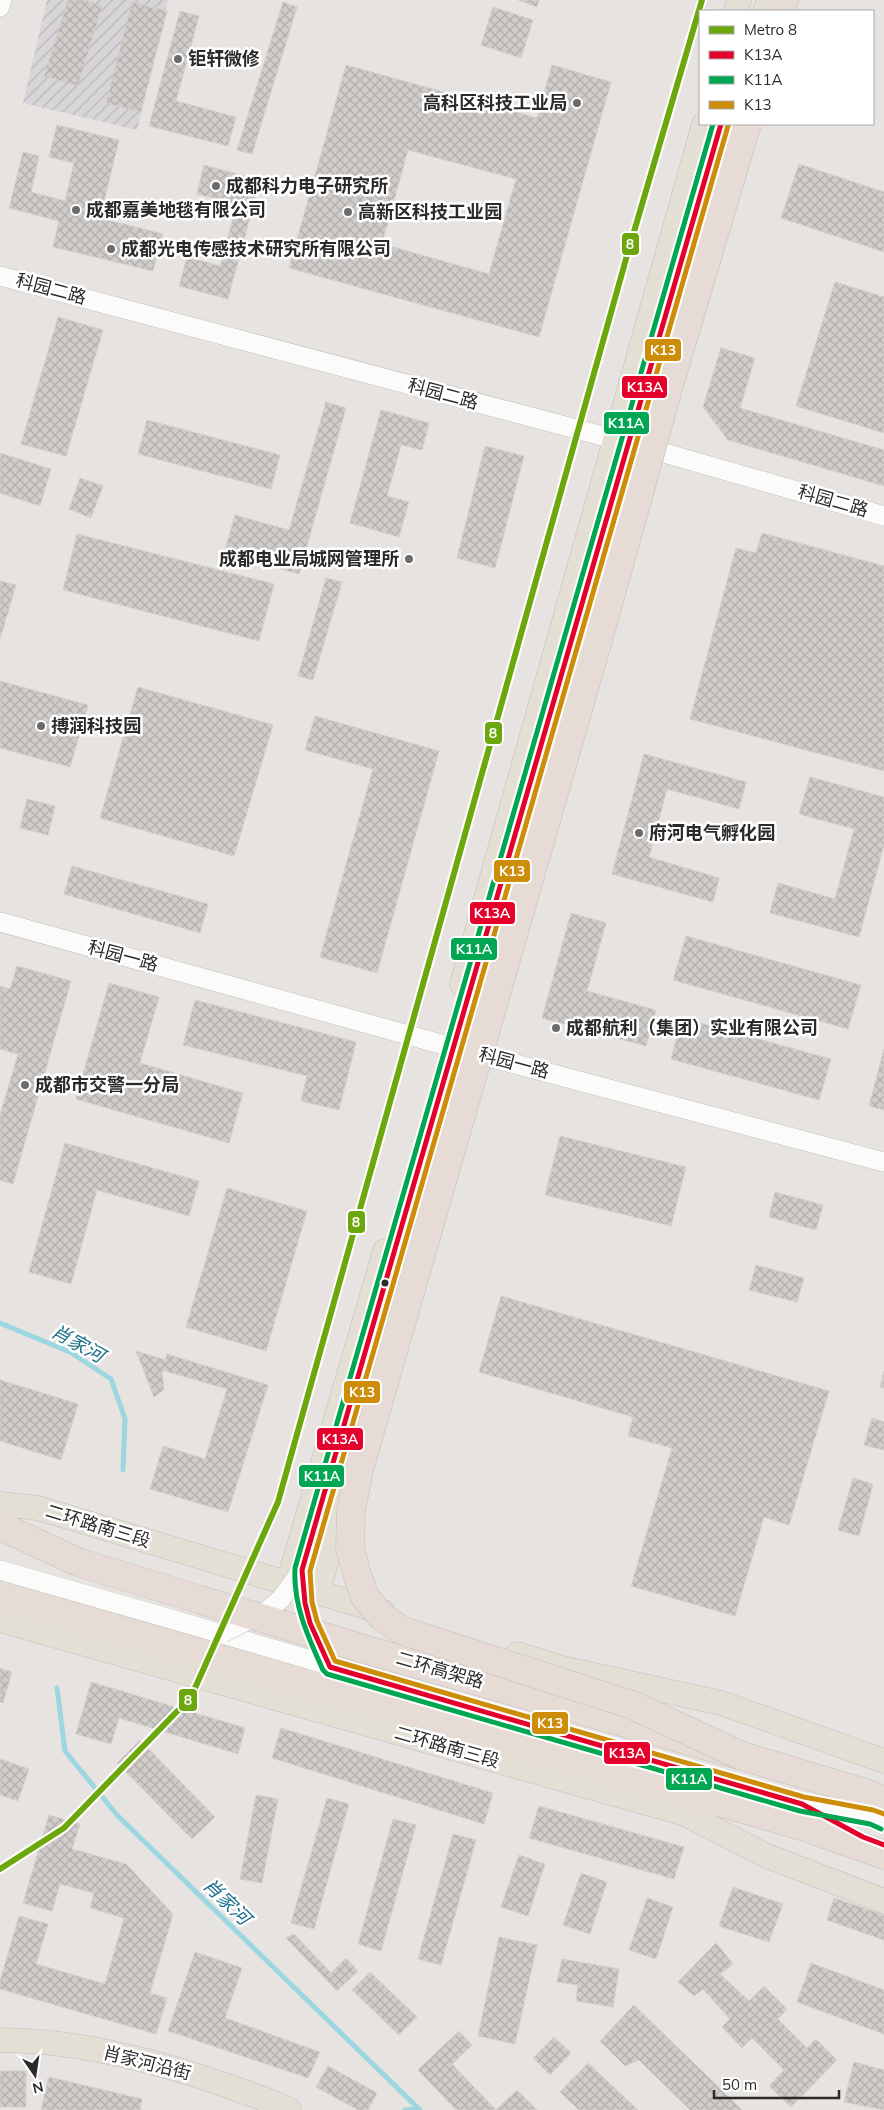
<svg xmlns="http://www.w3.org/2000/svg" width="884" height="2110" font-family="Mulish,'Noto Sans SC',sans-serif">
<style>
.industrial{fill:url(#industrial-furrows)}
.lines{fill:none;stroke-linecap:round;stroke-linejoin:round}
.stream{stroke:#9cd6e1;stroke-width:5}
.building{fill:url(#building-cross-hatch);stroke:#d2cfcc;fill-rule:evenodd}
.minor-casing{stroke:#c2c1c1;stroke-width:20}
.major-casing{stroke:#bfbebd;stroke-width:25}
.highway-casing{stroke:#bfbebd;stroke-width:29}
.minor{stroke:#fbfbfa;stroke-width:19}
.major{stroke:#e4dfd5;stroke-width:24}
.highway{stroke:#e6dbd5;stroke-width:28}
.minor-bridge-casing{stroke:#c2c1c1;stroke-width:20;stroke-linecap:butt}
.highway-bridge-casing{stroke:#bfbebd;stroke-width:29;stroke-linecap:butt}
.minor-bridge{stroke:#fbfbfa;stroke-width:19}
.highway-bridge{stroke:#e6dbd5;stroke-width:28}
.bus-1-casing{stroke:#fff;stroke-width:9}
.bus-2-casing{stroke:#fff;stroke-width:9}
.bus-3-casing{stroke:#fff;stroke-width:9}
.bus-1{stroke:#e4002b;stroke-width:5}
.bus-2{stroke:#00a651;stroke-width:5}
.bus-3{stroke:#ce8d08;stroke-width:5}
.metro-1-casing{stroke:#fff;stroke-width:10}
.metro-1{stroke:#6ca70d;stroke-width:6}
.poi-dot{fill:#6c6b6a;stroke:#fff;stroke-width:2}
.bus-dot{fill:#2a2a2a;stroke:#fff;stroke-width:2}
.labels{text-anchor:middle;stroke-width:5;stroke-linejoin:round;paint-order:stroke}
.poi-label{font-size:18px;font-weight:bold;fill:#2a2a2a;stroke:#fff;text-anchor:start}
.street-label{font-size:18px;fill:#2a2a2a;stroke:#fff}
.water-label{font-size:19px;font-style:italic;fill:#1c708b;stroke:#fff}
.line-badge{stroke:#fff;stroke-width:2}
.badge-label{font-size:14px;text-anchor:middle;font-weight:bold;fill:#fff}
</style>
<defs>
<pattern id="industrial-furrows" width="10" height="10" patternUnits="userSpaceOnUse" patternTransform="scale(1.25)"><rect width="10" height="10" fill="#d7d5d7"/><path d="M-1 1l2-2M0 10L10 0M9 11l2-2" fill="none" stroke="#b9b7b9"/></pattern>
<pattern id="building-cross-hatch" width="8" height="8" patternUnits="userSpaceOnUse" patternTransform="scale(1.25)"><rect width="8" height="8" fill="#cfccc9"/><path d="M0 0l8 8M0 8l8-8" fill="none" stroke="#b2afad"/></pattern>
</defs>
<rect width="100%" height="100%" fill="#e7e3e0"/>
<!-- industrial -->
<path class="industrial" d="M47 0H168L137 130 23 103Z"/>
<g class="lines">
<!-- stream -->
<path class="stream" d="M0 1323 70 1352 111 1379 125 1419 123 1470
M57 1688 65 1751 117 1815 420 2110
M405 2110 419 2109"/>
</g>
<!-- building -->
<path class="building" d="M68 0H82L102 6 78 86 44 76Z
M518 0H539L537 7Z
M132 2 167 11 141 112 106 103Z
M283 2 297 7 252 154 237 150Z
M493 7 533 20 521 58 481 45Z
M180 11 199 16 176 101 236 117 228 146 149 126Z
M346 65 537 118 552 65 611 82 539 337 289 268ZM408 150 516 179 489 274 382 244Z
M57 125 119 140 100 218 163 234 153 271 53 247 59 221 9 208 23 152 39 156 31 192 65 201 74 163 49 157Z
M799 164 884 192V252L781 218Z
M204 165 260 180 228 299 179 286 187 257 220 266 237 204 197 194Z
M835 282 884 297V433L796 406Z
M58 317 103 330 66 456 21 444Z
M721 348 755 358 740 408 884 450V486L728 440 703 407Z
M326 402 346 408 299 574 224 554 235 515 289 530Z
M381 410 429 423 422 450 401 445 387 496 409 502 399 537 350 523Z
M147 420 280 455 271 489 138 454Z
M485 446 524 456 495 568 457 558Z
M0 453 51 469 40 506 0 493Z
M80 478 103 486 91 518 69 509Z
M762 533 884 566V771L690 719 736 548 756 553Z
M77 534 274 584 259 641 63 590Z
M326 578 342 582 313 680 298 676Z
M0 581 16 585 0 639Z
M0 681 88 705 70 767 0 748Z
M138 687 273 725 234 856 100 818Z
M315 716 439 751 377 973 320 957 373 769 305 750Z
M644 754 746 782 739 809 667 789 649 857 719 878 713 902 612 874Z
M810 777 884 797V845L859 937 770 913 778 883 835 899 854 829 799 814Z
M27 799 55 806 48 835 20 828Z
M72 866 208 904 200 933 64 894Z
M571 913 606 923 587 991 656 1010 646 1046 542 1018Z
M686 936 861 985 848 1029 673 980Z
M17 966 71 981 13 1184 0 1180V1115L18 1054 0 1049V986L10 989Z
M109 983 159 997 140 1063 243 1093 229 1143 76 1099Z
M195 1000 356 1042 339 1110 301 1101 307 1076 183 1045Z
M682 1018 831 1059 819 1100 671 1059Z
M884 1049V1110L869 1106Z
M560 1136 686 1167 671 1226 545 1195Z
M65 1143 199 1181 189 1216 97 1190 71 1284 29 1272Z
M227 1188 307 1211 266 1351 186 1327Z
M775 1192 823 1205 816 1230 769 1217Z
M756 1265 804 1278 797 1302 749 1290Z
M501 1296 829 1391 789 1525 764 1517 735 1616 631 1586 672 1448 628 1436 633 1417 479 1372Z
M136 1351 165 1360 167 1354 268 1385 228 1512 150 1489 163 1446 205 1459 227 1389 162 1370 164 1390 154 1397Z
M884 1371V1388L880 1387Z
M0 1380 78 1404 61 1460 0 1441Z
M872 1418 884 1422V1450L864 1445Z
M853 1478 873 1484 859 1536 838 1530Z
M0 1668 12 1672 3 1703 0 1702Z
M91 1682 245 1728 238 1754 119 1718 111 1744 76 1734Z
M281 1728 493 1793 484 1824 272 1758Z
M140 1740 215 1817 192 1839 117 1763Z
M0 1759 29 1769 18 1801 0 1795Z
M256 1795 278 1799 262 1883 240 1879Z
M327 1798 349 1804 314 1929 291 1923Z
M539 1806 684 1847 674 1879 529 1838Z
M49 1815 80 1824 72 1849 126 1864 173 1914 150 1993 167 1998 156 2034 0 1989V1981L19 1916 48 1924 36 1964 105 1984 124 1918 90 1908 94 1893 60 1884 52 1911 23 1903Z
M393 1819 416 1825 381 1951 358 1944Z
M453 1834 476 1840 441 1965 418 1959Z
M519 1855 545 1864 528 1916 501 1907Z
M581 1873 607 1882 590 1934 563 1925Z
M733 1887 783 1904 769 1942 719 1926Z
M647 1898 673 1907 656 1959 629 1950Z
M834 1898 884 1915V1940L827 1920Z
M294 1934 331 1973 346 1958 358 1971 337 1991 286 1938Z
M499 1937 537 1945 515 2044 478 2036Z
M716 1943 733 1964 720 1974 749 2001 764 1986 787 2009 778 2019 807 2048 816 2039 837 2060 791 2107 769 2086 784 2070 752 2038 742 2048 722 2027 730 2019 703 1989 694 1996 678 1982Z
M195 1952 242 1968 225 2018 320 2052 308 2078 168 2031Z
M562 1959 619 1969 613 2007 576 2001 578 1985 557 1982Z
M811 1963 884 1990V2034L797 2002Z
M370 1972 417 2017 399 2035 352 1990Z
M634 2005 742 2110H690L639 2060 625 2066 600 2041Z
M459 2031 472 2045 452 2064 496 2110H456L418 2070Z
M554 2037 571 2053 550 2075 533 2058Z
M854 2062 884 2070V2110L844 2102Z
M588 2063 638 2110H579L560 2092Z
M328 2066 377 2093 368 2110H358L316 2087Z
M0 2071H26V2107H0Z
M49 2077 142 2099 140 2110H41Z
M517 2090 537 2110H496Z"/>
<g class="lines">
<!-- minor casing -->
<g class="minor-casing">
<path id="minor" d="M0 7 2 0
M0 276 640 446 884 516
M0 922 466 1051 884 1162
M0 1570C268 1646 535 1726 802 1804L872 1817 884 1822"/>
</g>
<!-- major casing -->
<g class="major-casing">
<path id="major" d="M736 11 739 0
M765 11 769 0
M462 984 704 124
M0 1504 38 1508 383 1612
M288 1583 385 1251
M318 1592 346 1492
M0 1620 685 1814 767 1856 884 1901
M517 1654 562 1668 721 1703 884 1761
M0 2040C77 2040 163 2062 236 2089 253 2095 272 2101 289 2110"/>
</g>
<!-- highway casing -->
<g class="highway-casing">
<path id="highway" d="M781 11 784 0
M0 1526 78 1562 201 1600
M0 1595 805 1827 884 1855
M374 1652 742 1756 869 1794 884 1801"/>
</g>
<!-- minor -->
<use href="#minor" class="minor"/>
<!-- major -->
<use href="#major" class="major"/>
<!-- highway -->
<use href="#highway" class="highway"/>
<!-- minor-bridge casing -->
<g class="minor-bridge-casing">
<path id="minor-bridge" d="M385 1283 721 124
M302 1570 305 1603 310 1623 330 1667
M223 1633 268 1610 281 1599 302 1570"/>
</g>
<!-- highway-bridge casing -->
<g class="highway-bridge-casing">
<path id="highway-bridge" d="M201 1600 374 1652
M742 1756 632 1705 403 1631 382 1617 365 1597 357 1574 350 1548 351 1511 359 1470 601 630 670 382 747 124"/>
</g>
<!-- minor-bridge -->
<use href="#minor-bridge" class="minor-bridge"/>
<!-- highway-bridge -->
<use href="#highway-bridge" class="highway-bridge"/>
<!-- bus-1 casing -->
<g class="bus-1-casing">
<path id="bus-1" d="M721 124 302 1570 305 1603 310 1623 330 1667 802 1804 863 1837 884 1845"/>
</g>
<!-- bus-2 casing -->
<g class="bus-2-casing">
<path id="bus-2" d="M713 124 295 1568C293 1605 308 1637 323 1670L327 1674 800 1811 870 1824 881 1829"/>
</g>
<!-- bus-3 casing -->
<g class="bus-3-casing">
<path id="bus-3" d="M728 126 310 1571 312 1602 317 1621 335 1661 804 1797 873 1810 884 1814"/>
</g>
<!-- bus-1 -->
<use href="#bus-1" class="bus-1"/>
<!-- bus-2 -->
<use href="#bus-2" class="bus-2"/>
<!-- bus-3 -->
<use href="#bus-3" class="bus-3"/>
<!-- metro-1 casing -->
<g class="metro-1-casing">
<path id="metro-1" d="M0 1869 64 1828 191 1697 278 1502 626 259 702 0"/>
</g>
<!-- metro-1 -->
<use href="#metro-1" class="metro-1"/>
</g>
<!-- markers -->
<g class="poi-dot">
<circle cx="178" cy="59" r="5"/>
<circle cx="577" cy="103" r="5"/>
<circle cx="216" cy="186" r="5"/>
<circle cx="76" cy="210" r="5"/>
<circle cx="348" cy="212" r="5"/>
<circle cx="111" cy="249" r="5"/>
<circle cx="409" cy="559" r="5"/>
<circle cx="41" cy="726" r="5"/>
<circle cx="639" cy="833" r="5"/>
<circle cx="556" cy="1028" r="5"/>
<circle cx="25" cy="1085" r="5"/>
</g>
<circle class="bus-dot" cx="385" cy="1283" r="4.5"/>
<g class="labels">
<!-- poi labels -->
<g class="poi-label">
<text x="188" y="65">钜轩微修</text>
<text x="567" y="109" text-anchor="end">高科区科技工业局</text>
<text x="226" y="192">成都科力电子研究所</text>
<text x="86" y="216">成都嘉美地毯有限公司</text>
<text x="358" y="218">高新区科技工业园</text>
<text x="121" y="255">成都光电传感技术研究所有限公司</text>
<text x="399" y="565" text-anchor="end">成都电业局城网管理所</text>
<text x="51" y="732">搏润科技园</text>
<text x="649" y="839">府河电气孵化园</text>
<text x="566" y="1034">成都航利（集团）实业有限公司</text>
<text x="35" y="1091">成都市交警一分局</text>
</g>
<!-- street labels -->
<g class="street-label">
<text transform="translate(51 289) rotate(15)" y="6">科园二路</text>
<text transform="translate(443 394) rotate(15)" y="6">科园二路</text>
<text transform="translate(833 501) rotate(16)" y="6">科园二路</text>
<text transform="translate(123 956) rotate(15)" y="6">科园一路</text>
<text transform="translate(514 1063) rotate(15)" y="6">科园一路</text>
<text transform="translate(98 1526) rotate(17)" y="6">二环路南三段</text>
<text transform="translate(440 1670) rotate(16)" y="6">二环高架路</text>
<text transform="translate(447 1747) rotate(16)" y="6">二环路南三段</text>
<text transform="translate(147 2063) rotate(14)" y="6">肖家河沿街</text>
</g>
<!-- water labels -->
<g class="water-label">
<text transform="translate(78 1343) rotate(29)" y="7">肖家河</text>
<text transform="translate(227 1901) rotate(44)" y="7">肖家河</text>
</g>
</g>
<g class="line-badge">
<rect x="621" y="232" width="19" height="24" rx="5" fill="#6ca70d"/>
<rect x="644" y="338" width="38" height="24" rx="5" fill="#ce8d08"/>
<rect x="621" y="375" width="47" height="24" rx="5" fill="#e4002b"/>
<rect x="603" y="411" width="47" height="24" rx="5" fill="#00a651"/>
<rect x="484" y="721" width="19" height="24" rx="5" fill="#6ca70d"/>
<rect x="493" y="859" width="38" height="24" rx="5" fill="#ce8d08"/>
<rect x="469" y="901" width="47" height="24" rx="5" fill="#e4002b"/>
<rect x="450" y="937" width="48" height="24" rx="5" fill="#00a651"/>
<rect x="347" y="1210" width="19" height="24" rx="5" fill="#6ca70d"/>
<rect x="343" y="1380" width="38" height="24" rx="5" fill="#ce8d08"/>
<rect x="316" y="1427" width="48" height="24" rx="5" fill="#e4002b"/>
<rect x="298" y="1464" width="47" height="24" rx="5" fill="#00a651"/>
<rect x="178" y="1688" width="20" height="24" rx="5" fill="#6ca70d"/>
<rect x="531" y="1711" width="38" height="24" rx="5" fill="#ce8d08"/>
<rect x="603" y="1741" width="48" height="24" rx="5" fill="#e4002b"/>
<rect x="665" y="1767" width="48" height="24" rx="5" fill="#00a651"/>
</g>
<g class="badge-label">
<text x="630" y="249">8</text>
<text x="663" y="355">K13</text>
<text x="645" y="392">K13A</text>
<text x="626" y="428">K11A</text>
<text x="493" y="738">8</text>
<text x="512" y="876">K13</text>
<text x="492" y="918">K13A</text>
<text x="474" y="954">K11A</text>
<text x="356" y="1227">8</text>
<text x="362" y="1397">K13</text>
<text x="340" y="1444">K13A</text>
<text x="322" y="1481">K11A</text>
<text x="188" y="1705">8</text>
<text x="550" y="1728">K13</text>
<text x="627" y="1758">K13A</text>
<text x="689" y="1784">K11A</text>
</g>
<!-- legend -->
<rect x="699" y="10" width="175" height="115" fill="#ffffff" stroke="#aaaaaa"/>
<rect x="709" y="26" width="25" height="8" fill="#6ca70d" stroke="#aaaaaa"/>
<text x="744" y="35" font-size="15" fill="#2a2a2a">Metro 8</text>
<rect x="709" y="51" width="25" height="8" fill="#e4002b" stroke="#aaaaaa"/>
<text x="744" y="60" font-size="15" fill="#2a2a2a">K13A</text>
<rect x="709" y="76" width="25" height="8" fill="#00a651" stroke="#aaaaaa"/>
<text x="744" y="85" font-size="15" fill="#2a2a2a">K11A</text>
<rect x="709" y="101" width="25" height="8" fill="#ce8d08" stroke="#aaaaaa"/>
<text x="744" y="110" font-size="15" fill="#2a2a2a">K13</text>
<!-- north arrow -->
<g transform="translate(35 2075) rotate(167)" stroke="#ffffff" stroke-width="4" paint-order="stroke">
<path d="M0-4L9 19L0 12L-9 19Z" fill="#2a2a2a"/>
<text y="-8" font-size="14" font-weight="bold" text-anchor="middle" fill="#2a2a2a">N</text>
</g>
<!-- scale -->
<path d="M714 2090v8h125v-8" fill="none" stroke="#2a2a2a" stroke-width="2.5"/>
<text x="722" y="2090" font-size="15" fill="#2a2a2a" stroke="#ffffff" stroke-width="4" paint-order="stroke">50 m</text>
</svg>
